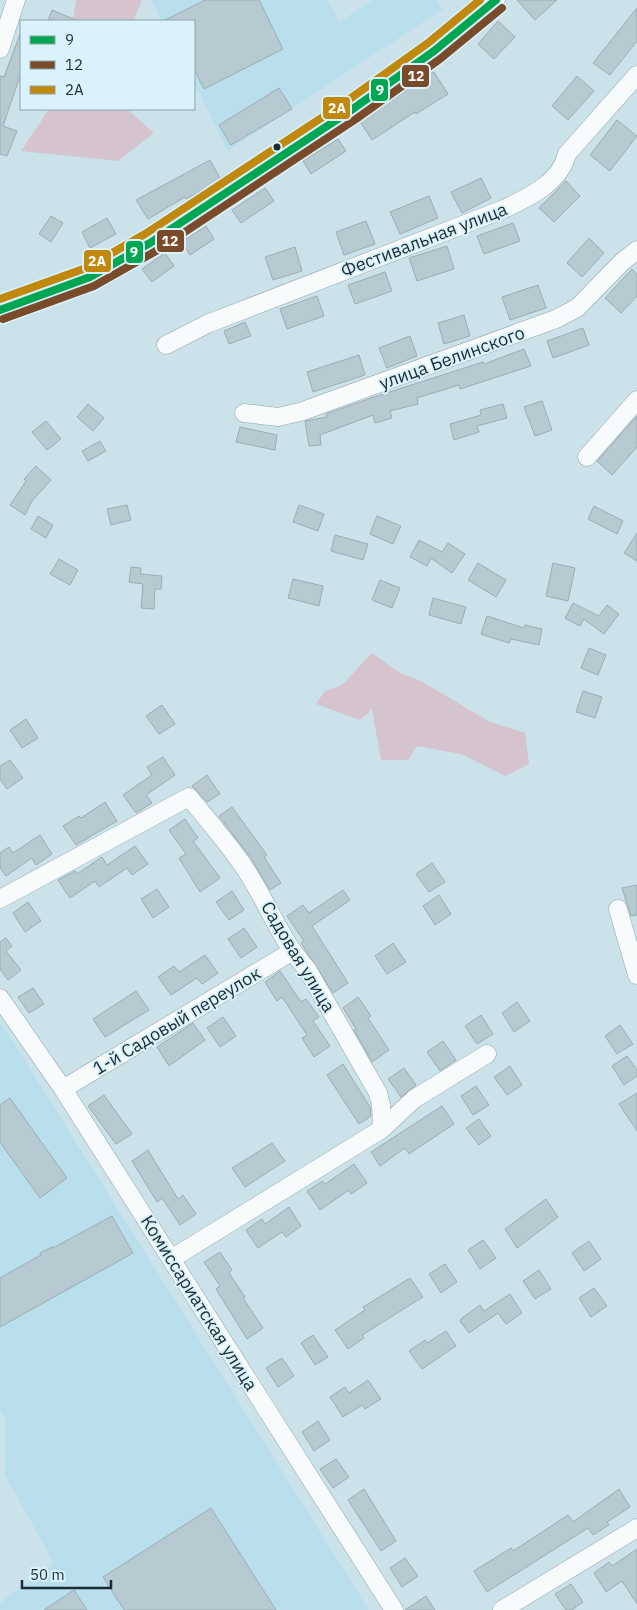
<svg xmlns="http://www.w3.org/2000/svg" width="637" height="1610" font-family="'IBM Plex Sans',sans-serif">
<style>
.built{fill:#b9dfed}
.green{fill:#d5c3ce}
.building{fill:#b8cad1;stroke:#9badb3}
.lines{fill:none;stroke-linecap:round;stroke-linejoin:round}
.minor-casing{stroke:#92a4aa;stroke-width:19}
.minor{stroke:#f7fbfc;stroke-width:18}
.bus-1-casing{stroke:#d9f2fb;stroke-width:11}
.bus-2-casing{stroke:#d9f2fb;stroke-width:11}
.bus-3-casing{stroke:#d9f2fb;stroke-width:11}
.bus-1{stroke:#00a651;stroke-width:8}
.bus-2{stroke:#7a4b2a;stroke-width:8}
.bus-3{stroke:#c0880c;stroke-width:8}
.bus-dot{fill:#1c2c32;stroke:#d9f2fb;stroke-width:2}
.labels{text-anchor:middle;stroke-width:4;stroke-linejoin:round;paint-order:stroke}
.street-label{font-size:18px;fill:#1c2c32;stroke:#d9f2fb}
.line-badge{stroke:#d9f2fb;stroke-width:2}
.badge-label{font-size:14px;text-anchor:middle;font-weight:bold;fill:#fff}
</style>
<rect width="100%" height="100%" fill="#cbe2ea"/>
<!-- built -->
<path class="built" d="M151 0H328L339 22 372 0H437L443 9 228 151 194 83V21H162Z
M0 1021 369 1610H0V1603L54 1563 5 1475 6 1420 0 1410Z"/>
<!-- green -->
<path class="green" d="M76 0H142L133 21H73Z
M49 109H127L154 133 118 161 21 151Z
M372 653 400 673 421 681 490 722 525 733 529 764 505 776 461 754 417 746 408 760H381L372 709 360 720 316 704 325 691 342 685Z"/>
<!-- building -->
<path class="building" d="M205 0H259L283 49 204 89 194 69V21H163Z
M517 0H557L535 20Z
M637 8V41L610 75 593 63Z
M52 10 78 21H48Z
M498 21 515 37 494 59 478 44Z
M20 34 21 73 3 126 17 131 7 156 0 154V76L4 77Z
M434 72 448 94 416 114 415 112 372 140 359 120Z
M577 76 594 91 568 120 552 106Z
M279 88 292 109 231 145 219 125Z
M617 120 637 136 610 171 590 155Z
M338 139 346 151 311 174 303 161Z
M210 160 221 180 186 199 185 197 148 219 136 200Z
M481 178 491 198 462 213 451 192Z
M566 181 580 196 554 222 539 208Z
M265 188 274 201 241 223 232 210Z
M429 196 438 218 400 234 390 212Z
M51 216 63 223 51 242 39 234Z
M107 218 116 234 90 248 82 232Z
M366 221 375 244 344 255 336 232Z
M513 223 520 241 484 254 477 236Z
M206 226 214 239 190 255 182 242Z
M589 238 604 253 582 277 567 263Z
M447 246 454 269 417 281 409 258Z
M295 247 302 271 273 280 265 257Z
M165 253 174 266 152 282 142 269Z
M632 269 637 274V296L621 313 605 298Z
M385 272 392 291 355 304 348 285Z
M538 285 546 308 510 320 502 297Z
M317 296 324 316 287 329 280 309Z
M464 315 470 336 444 344 438 323Z
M245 322 251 336 229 344 224 331Z
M583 328 589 345 553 358 547 341Z
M410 336 417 356 387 368 379 348Z
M524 349 531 366 460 389 459 385 417 398 418 404 390 411 392 418 375 423 373 415 320 435 321 445 309 446 305 421 327 417 326 414 371 398 483 362 484 364Z
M359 355 365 375 313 392 307 372Z
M542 401 552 430 535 436 524 407Z
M88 404 104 418 93 431 77 417Z
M503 404 507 418 477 426 479 432 454 440 450 424 481 415 480 410Z
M637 416V447L612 475 597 461Z
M46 421 61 439 47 450 32 432Z
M240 427 277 435 275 450 236 442Z
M100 441 106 451 88 461 82 451Z
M36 466 51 480 32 501 25 515 10 505 26 481 24 479Z
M127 505 131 520 111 525 107 509Z
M299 505 324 514 318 531 293 522Z
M594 506 623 521 617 534 588 519Z
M38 516 53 525 46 538 31 529Z
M377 516 401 526 393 544 370 534Z
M637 533V561L624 553Z
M335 535 368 544 363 560 331 551Z
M419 540 442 552 448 543 465 554 452 573 431 558 427 566 410 557Z
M59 559 78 570 70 585 50 574Z
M478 563 506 580 496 597 468 580Z
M553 563 575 568 568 601 546 596Z
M131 567 141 568 140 574 162 576 161 589H155L154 609 141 608 143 584 129 582Z
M293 579 323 586 319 606 288 598Z
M380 580 400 588 392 608 372 600Z
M433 598 466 607 461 624 429 615Z
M573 603 599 616 607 605 619 614 604 634 584 619 580 626 565 618Z
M487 616 524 628 525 625 542 629 539 645 511 639 509 643 481 634Z
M589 648 606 655 598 675 581 668Z
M583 691 602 697 595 718 576 712Z
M162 705 175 724 159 734 146 716Z
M26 719 38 738 22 748 10 730Z
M163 757 175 775 146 795 152 803 136 813 123 795 152 775 147 767Z
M10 760 23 778 7 789 0 779V766Z
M207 775 220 794 207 802 192 786Z
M105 802 117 821 76 845 63 826 79 816 81 818Z
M232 807 267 855 264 857 281 883 270 890 251 858 219 816Z
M185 819 198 838 193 841 220 878 200 892 179 858 186 854 169 830Z
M40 835 52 854 36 865 32 858 6 876 0 868V853L9 847 13 853Z
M135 846 148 864 132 875 127 868 99 887 95 881 70 898 58 880 75 871 77 874 102 857 107 865Z
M432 863 445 882 429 892 416 874Z
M637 885V915L631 916 622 888Z
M157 889 169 907 153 918 141 899Z
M343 890 350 900 312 926 348 983 333 993 301 943 304 941 287 916 303 905 309 913Z
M232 891 244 910 229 920 216 902Z
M439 895 451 914 435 925 423 906Z
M28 902 41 921 25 932 13 913Z
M244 928 257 947 241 958 228 939Z
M6 938 12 946 6 951 21 970 8 980 0 969V942Z
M393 943 406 962 387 974 375 956Z
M205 955 218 973 202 984 197 978 171 995 158 977 174 966 179 972Z
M280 971 301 1002 306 999 319 1017 313 1021 330 1046 314 1057 302 1038 307 1035 282 997 277 1001 265 982Z
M33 988 44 1004 29 1013 18 997Z
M136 991 149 1010 105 1037 93 1019Z
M358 997 371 1016 368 1018 389 1050 372 1062 354 1030 356 1029 343 1008Z
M517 1002 530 1021 514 1032 502 1013Z
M481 1015 493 1034 477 1044 465 1026Z
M223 1017 236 1036 220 1047 207 1028Z
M193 1023 205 1040 169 1066 157 1047Z
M620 1025 633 1044 617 1054 605 1036Z
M443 1041 456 1060 440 1071 427 1052Z
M627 1056 637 1070V1076L624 1085 612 1066Z
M343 1064 370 1107 371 1116 359 1124 327 1075Z
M510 1066 522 1085 507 1095 494 1077Z
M404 1068 416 1085 401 1097 388 1079Z
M476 1086 489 1105 473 1115 461 1096Z
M637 1093V1131L619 1104Z
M104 1095 132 1134 116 1144 88 1106Z
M10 1098 67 1178 40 1198 0 1142V1105Z
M442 1106 454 1124 409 1154 405 1148 380 1166 371 1152Z
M479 1119 491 1136 479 1145 466 1128Z
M272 1143 285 1161 245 1187 232 1168Z
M148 1150 178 1199 183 1195 196 1214 180 1225 162 1198 157 1202 132 1161Z
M354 1164 367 1183 351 1194 349 1190 320 1210 307 1191 323 1181 325 1184Z
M546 1199 558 1217 517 1248 505 1229Z
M289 1207 301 1226 286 1237 282 1232 258 1248 246 1230 262 1219 265 1224Z
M112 1216 133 1253 0 1327V1278L41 1255 40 1253 52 1247 53 1248Z
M483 1240 496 1258 480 1269 468 1250Z
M589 1241 601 1259 584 1271 572 1253Z
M220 1252 232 1270 229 1273 245 1297 243 1298 263 1328 247 1339 216 1289 220 1286 204 1262Z
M445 1264 457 1282 441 1293 429 1274Z
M539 1270 551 1289 535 1299 523 1281Z
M410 1278 423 1297 362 1335 364 1338 348 1349 335 1330 365 1310 363 1307Z
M594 1288 607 1306 591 1317 579 1298Z
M510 1294 522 1313 506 1324 498 1313 469 1333 460 1321 462 1318 480 1305 484 1311Z
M446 1331 456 1346 422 1369 409 1351 425 1340 427 1343Z
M313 1335 328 1357 315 1365 301 1343Z
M282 1358 294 1376 278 1387 266 1368Z
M368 1380 381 1399 365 1409 362 1405 343 1417 330 1397 345 1387 349 1393Z
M318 1421 330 1440 314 1451 302 1432Z
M336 1459 349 1477 333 1488 320 1469Z
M364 1489 396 1541 381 1551 348 1500Z
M619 1489 630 1507 607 1522 609 1525 593 1535 588 1528 487 1592 474 1571 511 1548 513 1551 568 1515 573 1522Z
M211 1508 276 1610H124L103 1577Z
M637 1549V1604L622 1581 606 1592 594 1573 609 1562 612 1566Z
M405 1558 418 1576 402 1587 390 1568Z
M571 1584 583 1602 572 1610H566L555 1594Z
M74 1590 87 1610H44Z
M426 1596 435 1610H405Z"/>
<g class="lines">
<!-- minor casing -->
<g class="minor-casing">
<path id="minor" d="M0 49 16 0
M0 310 90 277 150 243 350 111 434 51 496 0
M166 345 207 324 504 209C529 197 560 183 567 154L637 75
M244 413 278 417 300 412 556 319 577 308 622 262 637 250
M587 457 637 400
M0 899 189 797C207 819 226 841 242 864 266 898 279 939 307 969L378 1093 381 1105 382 1129
M618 909 637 975
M0 998 63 1089 394 1610
M63 1089 291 952
M171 1259 382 1129 414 1099 487 1054
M502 1610 637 1528"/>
</g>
<!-- minor -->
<use href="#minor" class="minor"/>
<!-- bus-1 casing -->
<g class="bus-1-casing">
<path id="bus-1" d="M0 310 90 277 150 243 350 111 434 51 496 0"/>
</g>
<!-- bus-2 casing -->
<g class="bus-2-casing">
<path id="bus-2" d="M3 319 94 286 156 251 356 119 440 59 502 8"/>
</g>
<!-- bus-3 casing -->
<g class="bus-3-casing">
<path id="bus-3" d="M0 299 86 268 145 234 344 103 428 43 480 0"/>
</g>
<!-- bus-1 -->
<use href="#bus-1" class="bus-1"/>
<!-- bus-2 -->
<use href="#bus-2" class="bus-2"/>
<!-- bus-3 -->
<use href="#bus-3" class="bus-3"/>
</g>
<!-- markers -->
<circle class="bus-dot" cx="277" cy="147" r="4.5"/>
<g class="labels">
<!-- street labels -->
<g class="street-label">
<text transform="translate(424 240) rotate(-21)" y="6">Фестивальная улица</text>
<text transform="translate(452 358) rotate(-20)" y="6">улица Белинского</text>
<text transform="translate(298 957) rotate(59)" y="6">Садовая улица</text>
<text transform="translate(177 1021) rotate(-31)" y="6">1-й Садовый переулок</text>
<text transform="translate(199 1303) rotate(58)" y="6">Комиссариатская улица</text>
</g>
</g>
<g class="line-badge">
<rect x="401" y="64" width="29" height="24" rx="5" fill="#7a4b2a"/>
<rect x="370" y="78" width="19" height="24" rx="5" fill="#00a651"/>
<rect x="322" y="96" width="29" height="24" rx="5" fill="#c0880c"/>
<rect x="156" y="229" width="29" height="24" rx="5" fill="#7a4b2a"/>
<rect x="125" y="240" width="19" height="24" rx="5" fill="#00a651"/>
<rect x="83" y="249" width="29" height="24" rx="5" fill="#c0880c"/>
</g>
<g class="badge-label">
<text x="416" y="81">12</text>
<text x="380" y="95">9</text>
<text x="337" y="113">2А</text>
<text x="170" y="246">12</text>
<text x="134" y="257">9</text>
<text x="97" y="266">2А</text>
</g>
<!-- legend -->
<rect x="20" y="20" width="175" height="90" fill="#d9f2fb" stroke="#8da3ab"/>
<rect x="30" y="36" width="25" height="8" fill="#00a651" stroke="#8da3ab"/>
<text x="65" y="45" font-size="15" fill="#1c2c32">9</text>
<rect x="30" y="61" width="25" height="8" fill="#7a4b2a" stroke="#8da3ab"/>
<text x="65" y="70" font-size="15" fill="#1c2c32">12</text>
<rect x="30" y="86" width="25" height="8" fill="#c0880c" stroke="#8da3ab"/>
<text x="65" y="95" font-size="15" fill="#1c2c32">2А</text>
<!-- scale -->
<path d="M22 1580v8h89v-8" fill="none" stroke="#1c2c32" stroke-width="2.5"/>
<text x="30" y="1580" font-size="15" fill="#1c2c32" stroke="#d9f2fb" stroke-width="4" paint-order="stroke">50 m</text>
</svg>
